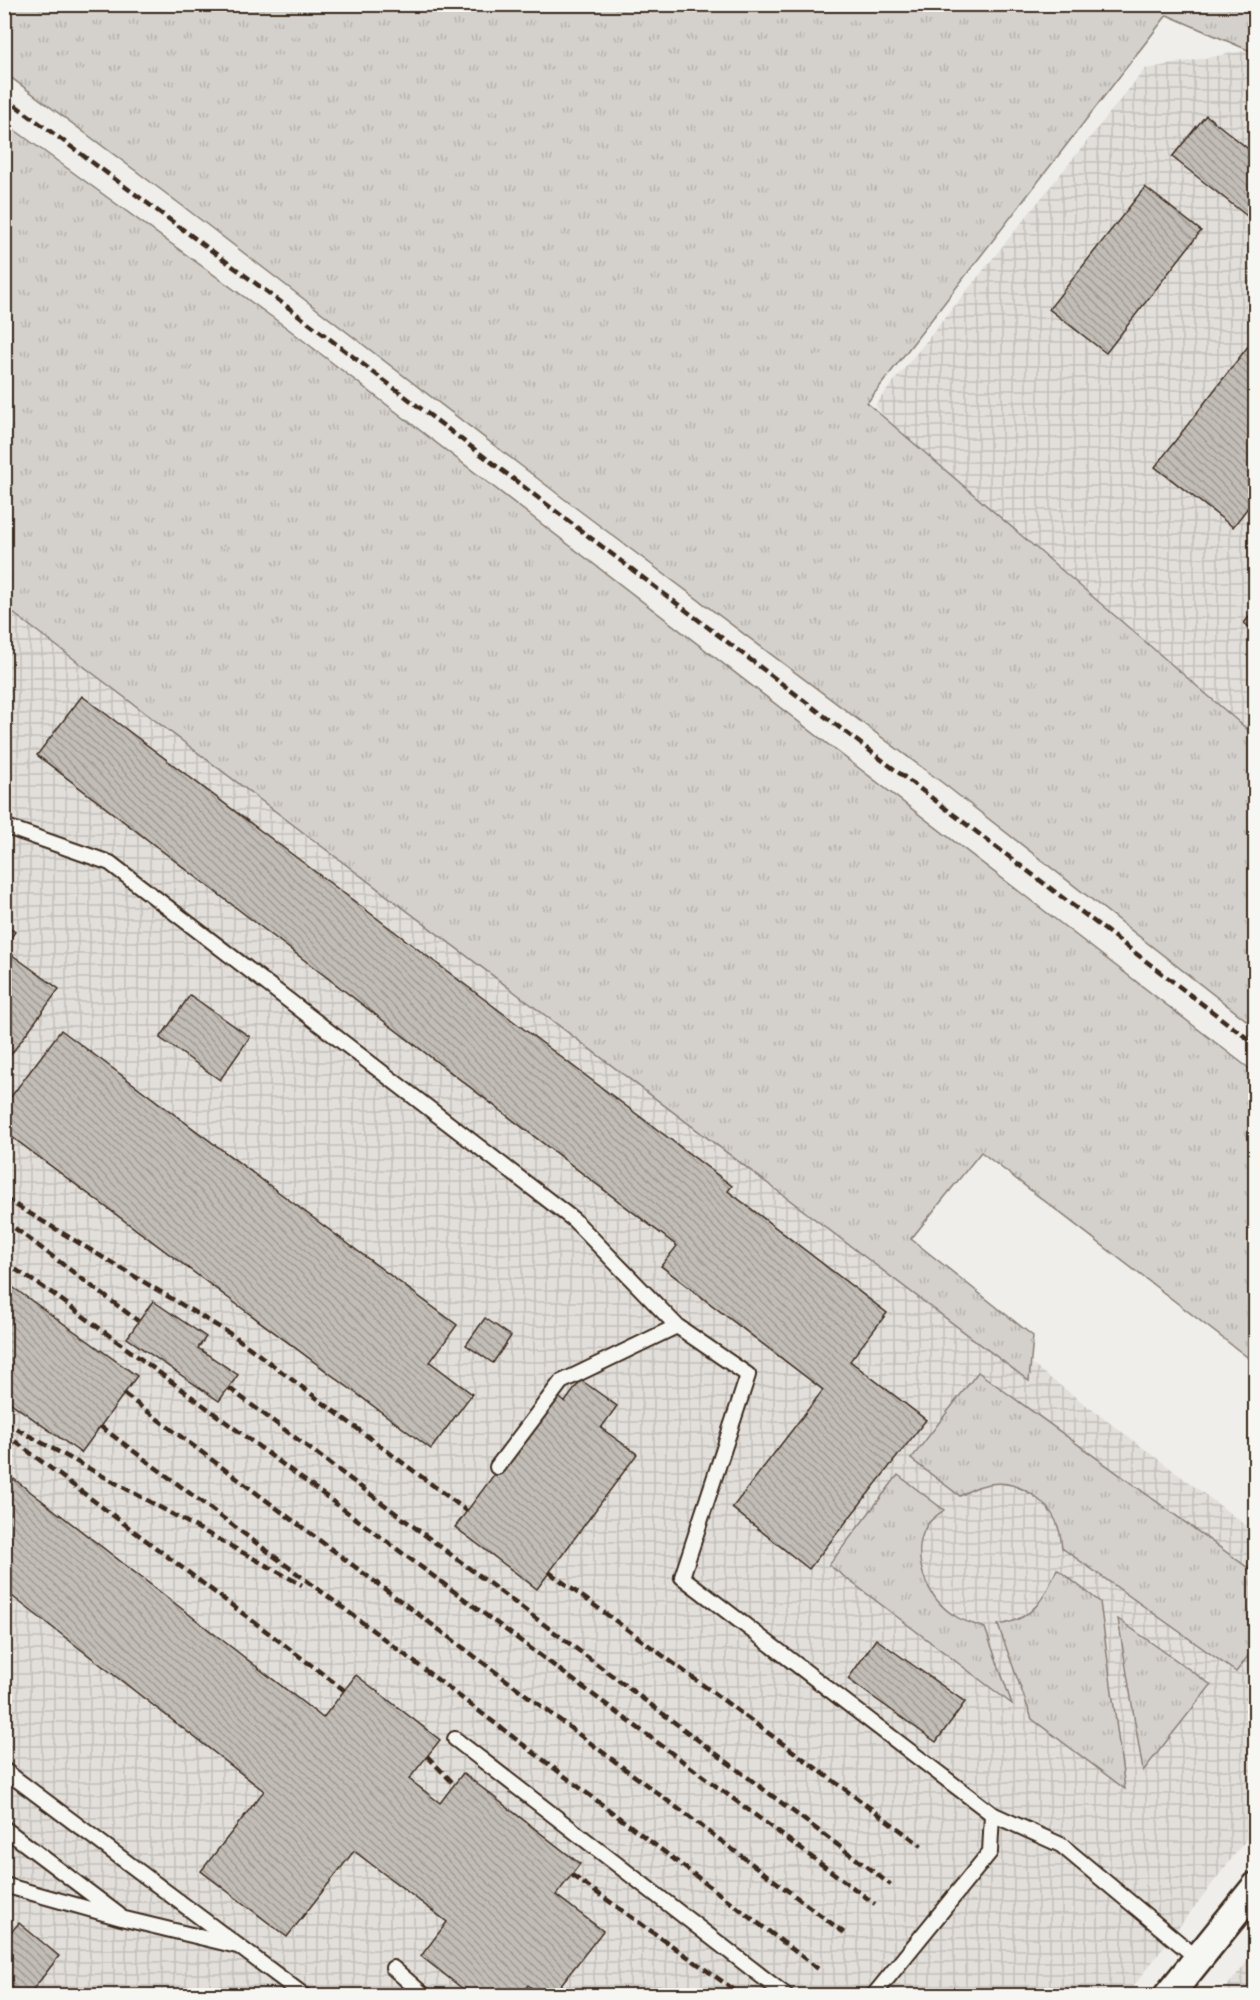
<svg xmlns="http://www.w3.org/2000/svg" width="1260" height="2000" font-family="'Balsamiq Sans',sans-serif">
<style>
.industrial{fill:url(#industrial-grid)}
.grass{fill:url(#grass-tufts);stroke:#887e75;stroke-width:1.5}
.building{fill:url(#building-back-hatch);stroke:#3b2a1e;stroke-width:1.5}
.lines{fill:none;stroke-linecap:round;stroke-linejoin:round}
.service-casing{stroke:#3b2a1e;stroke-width:18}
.minor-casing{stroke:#3b2a1e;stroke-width:33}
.service{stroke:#f6f6f2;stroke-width:14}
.minor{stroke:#f6f6f2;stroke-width:28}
.rail{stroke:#3b2a1e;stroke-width:4.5;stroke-dasharray:9 4.5;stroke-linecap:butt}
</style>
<defs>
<pattern id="industrial-grid" width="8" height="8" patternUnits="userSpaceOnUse" patternTransform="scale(1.5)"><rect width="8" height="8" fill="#e2dfdb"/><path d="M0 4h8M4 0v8" fill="none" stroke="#c3c0bc"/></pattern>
<pattern id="grass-tufts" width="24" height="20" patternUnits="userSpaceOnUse" patternTransform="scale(1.5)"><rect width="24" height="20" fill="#d4d1cc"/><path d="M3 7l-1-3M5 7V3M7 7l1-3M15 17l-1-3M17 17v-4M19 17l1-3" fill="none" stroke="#b7b4af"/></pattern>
<pattern id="building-back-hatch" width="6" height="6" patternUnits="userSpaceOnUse" patternTransform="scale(1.5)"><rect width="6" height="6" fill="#c2bdb7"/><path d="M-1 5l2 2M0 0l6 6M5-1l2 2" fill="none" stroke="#9f9a94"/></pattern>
</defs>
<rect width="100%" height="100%" fill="#efeeea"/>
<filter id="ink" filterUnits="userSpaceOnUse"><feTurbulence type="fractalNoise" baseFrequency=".0167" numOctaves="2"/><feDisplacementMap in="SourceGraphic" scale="12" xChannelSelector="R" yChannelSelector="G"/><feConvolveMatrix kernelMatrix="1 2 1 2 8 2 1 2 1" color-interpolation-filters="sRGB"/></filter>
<g filter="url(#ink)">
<!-- industrial -->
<path class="industrial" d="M1255 49V862L1105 691 875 405 1145 69Z
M4 592 1255 1532V1828L1127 1995H5Z
M1255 1952V1995H1220Z"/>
<!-- grass -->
<path class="grass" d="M4 5H1255V53L1167 15 867 403 1255 736V1027L944 784 576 508 184 207 5 73Z
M5 123 287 328 1255 1073V1363L981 1152 911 1239 1033 1336 1029 1381 5 607Z
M978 1372 1255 1573V1647L1236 1672 1062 1548C1061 1542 1061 1536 1059 1530 1056 1517 1048 1507 1038 1499 1013 1479 988 1478 960 1496L911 1459Z
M898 1475 944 1510C939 1514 930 1520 927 1525 909 1555 927 1600 955 1616 964 1622 975 1624 985 1628L1012 1704 829 1565Z
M1057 1569 1100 1602 1125 1789 1032 1719 998 1625C1034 1619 1043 1600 1057 1569Z
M1118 1619 1211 1685 1143 1771Z"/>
<!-- building -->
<path class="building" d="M1206 115 1256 155V223L1172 157Z
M1145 187 1201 231 1106 353 1049 309Z
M1256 336V497L1233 527 1155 467Z
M1256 609V632L1244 623Z
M82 696 732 1186 728 1191 887 1313 850 1361 926 1420 809 1569 732 1508 823 1390 661 1266 677 1246 37 755Z
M4 924 15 932 4 947Z
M4 949 59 989 4 1064Z
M190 995 250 1037 220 1080 160 1038Z
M61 1030 457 1325 430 1362 472 1394 431 1449 4 1131V1106Z
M4 1281 137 1376 81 1453 4 1398Z
M153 1301 206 1337 198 1348 238 1375 219 1401 127 1338Z
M485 1318 511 1336 493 1363 466 1345Z
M581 1380 617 1406 601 1428 637 1454 537 1589 455 1527 554 1394 565 1402Z
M14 1479 323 1718 356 1675 440 1740 409 1779 440 1803 463 1773 580 1864 556 1895 603 1931 552 1996H541L528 1985 520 1996H472L421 1956 447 1922 354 1851 287 1937 201 1871 264 1791 4 1590V1492Z
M876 1639 965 1702 936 1742 848 1679Z
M19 1923 59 1956 28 1996H4V1940Z"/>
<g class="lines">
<!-- service casing -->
<g class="service-casing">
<path id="service" d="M4 826 110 863 574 1220 677 1326
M497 1467 561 1382 677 1326 748 1375 682 1577 992 1814 990 1852 873 1996
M455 1739 787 1996
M4 1770 305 1996
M992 1814 1061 1845 1197 1958
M4 1828 119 1915
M4 1885 125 1919 237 1946
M393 1968 425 1996"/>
</g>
<!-- minor casing -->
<g class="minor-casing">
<path id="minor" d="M1168 1996 1256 1887"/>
</g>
<!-- service -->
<use href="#service" class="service"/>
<!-- minor -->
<use href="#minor" class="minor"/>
<!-- rail -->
<path class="rail" d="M4 97 293 311 1256 1045
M4 1198 234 1336 467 1511
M4 1220 138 1321
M4 1262 52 1293 875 1904
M229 1388 891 1885
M124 1394 847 1935
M4 1422 302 1585
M100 1426 342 1607 821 1971
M4 1433 344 1690
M549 1572 922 1846
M427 1756 454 1784
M572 1875 743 1996"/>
</g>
</g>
<!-- margin -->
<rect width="1260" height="2000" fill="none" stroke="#f6f6f2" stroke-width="24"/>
<rect x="12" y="12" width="1236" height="1976" fill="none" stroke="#3b2a1e" stroke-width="2" filter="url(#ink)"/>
</svg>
